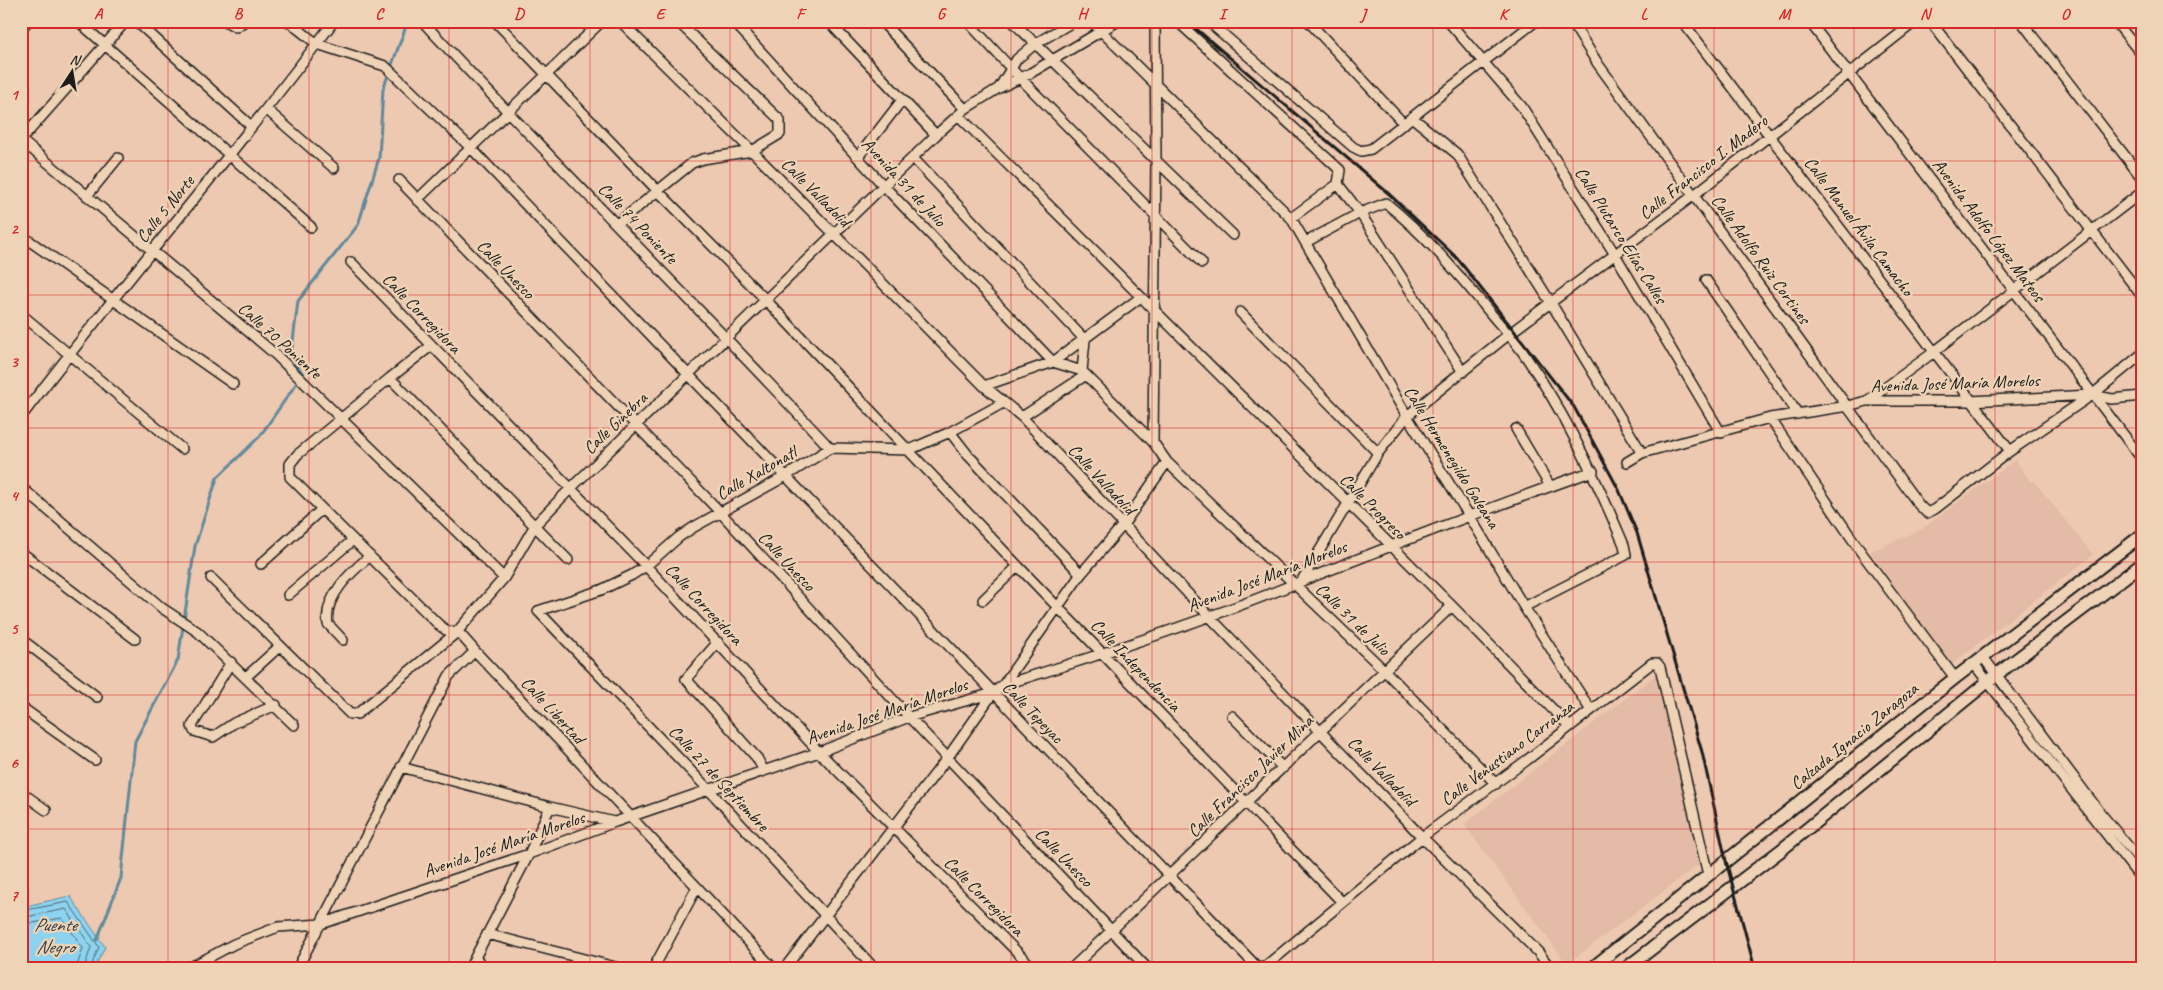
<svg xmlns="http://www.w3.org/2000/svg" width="2163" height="990" font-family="Caveat,sans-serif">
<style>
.built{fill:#e3bba6}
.water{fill:#8dd2ef;stroke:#60899b}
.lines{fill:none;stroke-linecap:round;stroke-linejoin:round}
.shore{stroke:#496570;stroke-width:1}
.stream{stroke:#60899b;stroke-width:3}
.minor-casing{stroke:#1c1c1c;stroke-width:12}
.secondary-casing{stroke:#1c1c1c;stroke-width:15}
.minor{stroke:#efd3b6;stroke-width:9}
.secondary{stroke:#efd3b6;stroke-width:11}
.rail{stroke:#1c1c1c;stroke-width:3}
.grid{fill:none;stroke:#d62828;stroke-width:1;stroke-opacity:0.55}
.labels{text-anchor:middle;stroke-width:4.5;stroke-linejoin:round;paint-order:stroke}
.street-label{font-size:18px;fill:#1c1c1c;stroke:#efd3b6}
.water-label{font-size:19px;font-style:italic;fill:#334046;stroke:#efd3b6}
.neatline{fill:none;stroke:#d62828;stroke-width:2}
.grid-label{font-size:16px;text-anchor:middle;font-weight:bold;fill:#d62828}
</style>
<rect width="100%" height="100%" fill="#eec9b1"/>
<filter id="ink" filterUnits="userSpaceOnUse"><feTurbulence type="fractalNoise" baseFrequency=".02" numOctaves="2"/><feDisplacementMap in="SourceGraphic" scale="10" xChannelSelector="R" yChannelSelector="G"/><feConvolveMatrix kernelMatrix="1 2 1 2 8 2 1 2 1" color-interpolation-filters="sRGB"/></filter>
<g filter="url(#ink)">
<!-- built -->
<path class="built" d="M2015 460 2031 482 2034 481 2093 555 1951 665 1870 552 1922 529Z
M1658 673 1702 862 1567 964 1464 824Z"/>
<!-- water -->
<path class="water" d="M70 896 105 947 94 969H21V907Z"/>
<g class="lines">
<!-- shore -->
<path class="shore" d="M21 911 68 902 99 947 90 969
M21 918 66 909 91 947 84 969
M21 925 62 918 83 948 76 969"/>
<!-- stream -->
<path class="stream" d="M97 940 121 878 135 741 178 660 195 546 217 478 260 436 303 374 291 357 298 301 358 225 379 158 383 89 408 21"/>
<!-- minor casing -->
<g class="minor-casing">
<path id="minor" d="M78 21 311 227
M126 21 21 140 276 355 504 578
M136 21 251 126
M225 21 236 27 245 21
M288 21 317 44 385 66 471 148 1259 969
M422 21C556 165 696 304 830 448
M495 21 657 190 765 299 1018 566 1341 901
M620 21 752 151 984 386 1022 417 1209 616 1422 837 1538 952 1551 969
M733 21 883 185 1053 362 1082 371 1153 442 1167 462 1384 670 1496 784
M828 21 936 135
M881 21 965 109
M967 21 1021 79 1202 263
M1012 21 1233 235
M1091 21 1291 218 1407 416 1470 517 1524 607 1590 709
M1177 21 1340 170 1338 184 1291 218
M1208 21 1353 147 1361 151 1371 149 1536 21
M1308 21 1404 124
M1448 21 1522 107 1616 256 1721 433
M1571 21 1598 64 1919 505 1927 513 1935 509 2010 451 2092 395 2142 354
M1682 21 2010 451
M1809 21 2142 459
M1930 21 2142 296
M2021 21 2142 178
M2115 21 2142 55
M21 29 28 21
M999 88 1017 59 1035 44 1074 21
M266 109 334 168
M959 116 1452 606 1569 726
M1413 118 1457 154 1551 303 1642 453
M858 157 902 100
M913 158 1085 340 1082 371
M399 180 721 513 909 717 1148 969
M1338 184 1360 213 1463 372
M87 196 118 158
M417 200 602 21
M617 224 692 163 703 159 752 151 780 134V120L677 21
M21 235 233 384
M1306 242 1360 213 1386 203C1424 234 1452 267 1483 304 1496 321 1512 337 1524 354 1566 414 1596 479 1624 545L1626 555 1524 607
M351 262 646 566 819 752 1034 969
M1706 280 1798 414
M1240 312 1378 453
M21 314 182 449
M431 346 390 378 297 455 290 464V477L439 625 446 630 461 635 475 651 774 969
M390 378 568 560
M984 386 1053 362 1141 297
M1867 401 1934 352 2142 192
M21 417C123 283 233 155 334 21
M1022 417 1086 375
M1770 418 1861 552 1955 678
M1516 429 1550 486
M950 432 968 455 1081 574
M1153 442 1156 160 1155 21
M1627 462 1642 453 1770 418 1848 406 1866 401H1970L2092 395 2112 399 2142 396
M21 487 162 608 198 632 294 725
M21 552 135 639
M261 564 322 509
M211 578 350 714H357L456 633 504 578 535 525 571 488 936 135 965 109 999 88 1029 74 1118 21
M1302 580 1378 453 1407 416 1513 331 1694 195 1916 21
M288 595 353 540
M983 600 1018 566
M21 639 97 697
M343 640 328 624C323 597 352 571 370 556
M718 642 686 679 757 758 764 771
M1983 657 2102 815 2142 863
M231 662 192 726 194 731 213 737 234 723 276 705
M1974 664 2142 880
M246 677 280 646
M1003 685 1081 574 1123 525 1167 462
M21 707 95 760
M1232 716 1283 768
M401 767 550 807 614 822
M21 792 46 810
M487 934 623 969
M475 958 486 969
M187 969 234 944 278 927 321 924 529 854 615 822 819 752 909 717 993 693 1003 685C1100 655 1198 623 1292 585 1392 545 1492 507 1593 471
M297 969 449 676 475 651
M469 969 529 854 550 807
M653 969 697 887
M784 969 948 757 993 693
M875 969 709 790 538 611 601 590 632 575 646 566 679 537 694 527 786 476 830 448 909 450 950 432 1003 403
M1071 969 1452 606
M1262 969 1422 837 1527 760 1652 663H1657L1660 667 1708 875"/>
</g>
<!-- secondary casing -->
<g class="secondary-casing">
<path id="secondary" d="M1591 969 1955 678 2142 535
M1625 969 1780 851 1996 675 2142 564"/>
</g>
<!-- minor -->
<use href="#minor" class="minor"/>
<!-- secondary -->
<use href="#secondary" class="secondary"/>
<!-- rail -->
<path class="rail" d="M1187 21 1388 193 1457 258 1574 407 1619 490 1637 533 1702 752 1726 861 1755 969"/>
</g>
</g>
<!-- grid -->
<path class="grid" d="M168 21V969M309 21V969M449 21V969M590 21V969M730 21V969M871 21V969M1011 21V969M1152 21V969M1292 21V969M1433 21V969M1573 21V969M1714 21V969M1854 21V969M1995 21V969M21 161H2142M21 295H2142M21 428H2142M21 562H2142M21 695H2142M21 829H2142"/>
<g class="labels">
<!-- street labels -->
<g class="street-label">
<text transform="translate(1703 167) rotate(-38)" y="6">Calle Francisco I. Madero</text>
<text transform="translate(904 182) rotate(47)" y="6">Avenida 31 de Julio</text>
<text transform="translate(816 192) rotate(45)" y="6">Calle Valladolid</text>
<text transform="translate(165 209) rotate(-51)" y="6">Calle 5 Norte</text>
<text transform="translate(638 223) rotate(46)" y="6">Calle 74 Poniente</text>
<text transform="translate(1859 226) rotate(53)" y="6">Calle Manuel Ávila Camacho</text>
<text transform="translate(1989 230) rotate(53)" y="6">Avenida Adolfo López Mateos</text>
<text transform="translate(1621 235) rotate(58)" y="6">Calle Plutarco Elías Calles</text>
<text transform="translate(1761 259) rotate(54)" y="6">Calle Adolfo Ruiz Cortines</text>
<text transform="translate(506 269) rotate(46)" y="6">Calle Unesco</text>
<text transform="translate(422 313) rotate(46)" y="6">Calle Corregidora</text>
<text transform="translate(280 340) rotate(42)" y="6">Calle 70 Poniente</text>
<text transform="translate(1955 383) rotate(-2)" y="6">Avenida José María Morelos</text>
<text transform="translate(615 423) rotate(-44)" y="6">Calle Ginebra</text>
<text transform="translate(1452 457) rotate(58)" y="6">Calle Hermenegildo Galeana</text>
<text transform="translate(756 473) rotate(-30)" y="6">Calle Xaltonatl</text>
<text transform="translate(1102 479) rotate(47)" y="6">Calle Valladolid</text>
<text transform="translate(1373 506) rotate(45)" y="6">Calle Progreso</text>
<text transform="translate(787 561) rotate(47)" y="6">Calle Unesco</text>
<text transform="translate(1267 576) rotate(-21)" y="6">Avenida José María Morelos</text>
<text transform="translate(704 604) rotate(47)" y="6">Calle Corregidora</text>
<text transform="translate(1353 619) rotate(44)" y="6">Calle 31 de Julio</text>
<text transform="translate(1136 665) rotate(46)" y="6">Calle Independencia</text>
<text transform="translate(553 710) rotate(47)" y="6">Calle Libertad</text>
<text transform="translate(887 711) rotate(-19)" y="6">Avenida José María Morelos</text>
<text transform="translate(1033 712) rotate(46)" y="6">Calle Tepeyac</text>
<text transform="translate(1854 736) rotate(-39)" y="6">Calzada Ignacio Zaragoza</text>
<text transform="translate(1507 753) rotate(-37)" y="6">Calle Venustiano Carranza</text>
<text transform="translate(1382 771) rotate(46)" y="6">Calle Valladolid</text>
<text transform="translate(1250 776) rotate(-44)" y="6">Calle Francisco Javier Mina</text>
<text transform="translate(719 778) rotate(47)" y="6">Calle 27 de Septiembre</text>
<text transform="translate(504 844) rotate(-19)" y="6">Avenida José María Morelos</text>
<text transform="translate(1064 857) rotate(46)" y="6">Calle Unesco</text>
<text transform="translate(984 896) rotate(45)" y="6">Calle Corregidora</text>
</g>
<!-- water labels -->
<g class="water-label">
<text x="55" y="931">Puente<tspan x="55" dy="22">Negro</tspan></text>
</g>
</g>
<!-- margin -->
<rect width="2163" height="990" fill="none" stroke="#efd3b6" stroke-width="55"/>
<!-- north arrow -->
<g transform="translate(72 72) rotate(12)" stroke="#efd3b6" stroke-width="4" paint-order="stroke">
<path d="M0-4L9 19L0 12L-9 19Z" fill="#1c1c1c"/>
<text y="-8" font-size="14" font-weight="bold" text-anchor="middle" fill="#1c1c1c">N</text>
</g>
<rect x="28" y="28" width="2108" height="934" class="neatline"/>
<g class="grid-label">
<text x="98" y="19">A</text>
<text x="238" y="19">B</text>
<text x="379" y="19">C</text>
<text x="519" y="19">D</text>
<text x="660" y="19">E</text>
<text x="800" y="19">F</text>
<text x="941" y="19">G</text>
<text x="1082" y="19">H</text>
<text x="1222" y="19">I</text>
<text x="1363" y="19">J</text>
<text x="1503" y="19">K</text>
<text x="1644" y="19">L</text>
<text x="1784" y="19">M</text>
<text x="1925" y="19">N</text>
<text x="2065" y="19">O</text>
<text x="14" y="100">1</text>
<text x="14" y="234">2</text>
<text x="14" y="367">3</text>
<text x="14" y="501">4</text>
<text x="14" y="634">5</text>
<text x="14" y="768">6</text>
<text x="14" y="901">7</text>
</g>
</svg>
